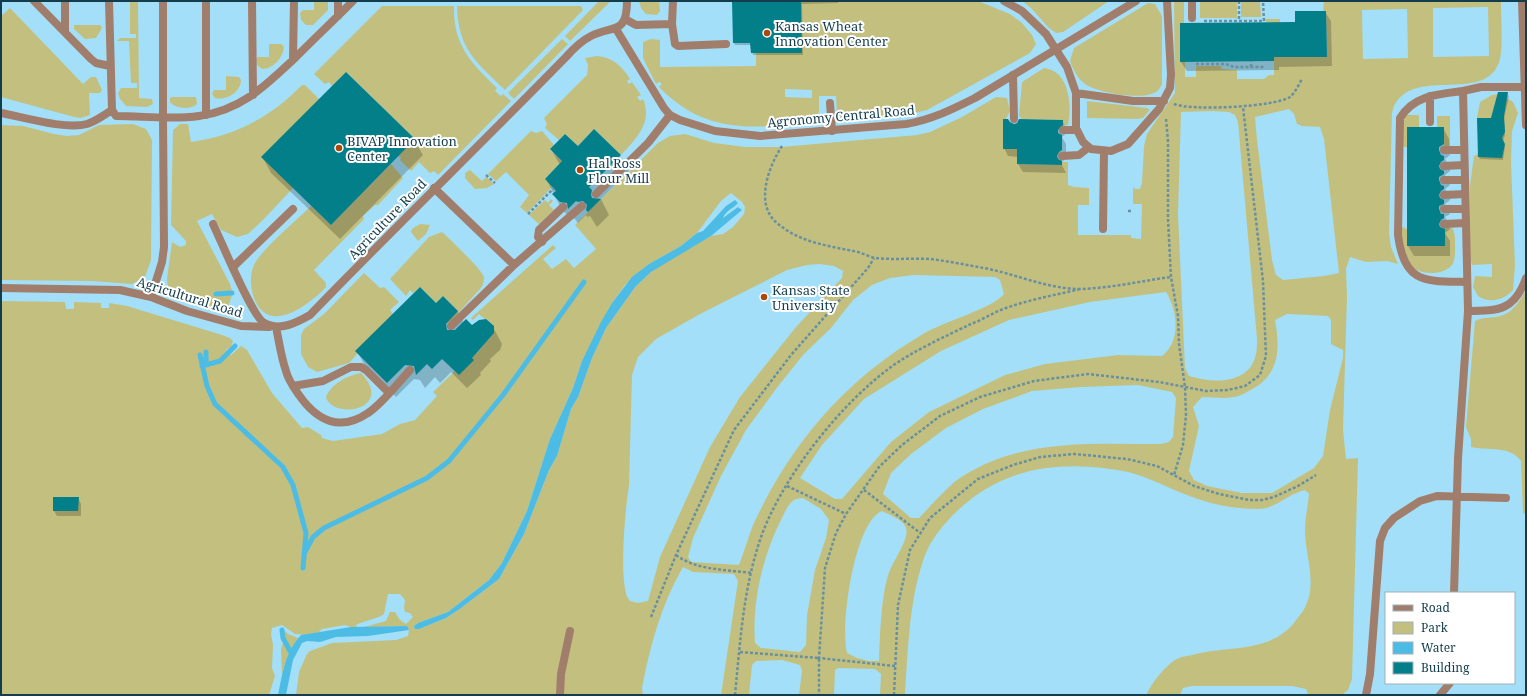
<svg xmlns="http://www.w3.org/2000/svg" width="1527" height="696" font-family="'Noto Serif',serif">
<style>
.built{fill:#a3dff8;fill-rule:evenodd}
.green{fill:#c3c07f;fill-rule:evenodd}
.water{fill:#4dbce5}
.shadow{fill:#0003}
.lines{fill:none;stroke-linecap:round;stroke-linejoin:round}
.stream{stroke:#4dbce5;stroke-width:5}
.building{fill:#037f8a}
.path{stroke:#69909f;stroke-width:2.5;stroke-dasharray:3 2;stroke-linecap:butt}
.lane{stroke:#a17d6c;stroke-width:8}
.street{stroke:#a17d6c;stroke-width:8}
.poi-dot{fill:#ab490a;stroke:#fff;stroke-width:1.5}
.labels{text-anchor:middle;stroke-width:4;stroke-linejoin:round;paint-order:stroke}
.poi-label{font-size:13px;fill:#133d4c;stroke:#fff;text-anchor:start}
.street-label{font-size:13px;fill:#133d4c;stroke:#fff}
</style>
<rect width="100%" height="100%" fill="#c2e5f4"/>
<!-- built -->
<path class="built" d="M1 1H1526V695H1ZM1386 593H1514V683H1386Z"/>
<!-- green -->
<path class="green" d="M130 1H138L139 98 152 99 153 104 147 107 126 106 120 99 118 93 121 88H137V83H131L129 41H117L120 38H136V34H130Z
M314 1H328V10L313 25H306L301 20 300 13 303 10H314Z
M599 1H611L570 41 565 36Z
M639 1H659L660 11 657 15 646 14 641 8Z
M801 1H978L1010 14 1022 23 1032 35 1036 44 1030 53 927 110 910 114 845 120 837 114 836 96H819V112L815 121 808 123C748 129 704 133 659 87L662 84 659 82 656 84 643 58V42L651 39 660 40V67L756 66V53H802ZM785 89 812 90V98L785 97Z
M1022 1H1109L1063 32 1056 33 1048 27 1031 8Z
M1174 1H1184V23H1180V61L1185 62V77H1196V66H1221L1222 69 1237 70V79H1264L1269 75H1274V23L1266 22V19H1280V57L1327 56 1326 11H1323L1324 1H1501C1501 17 1503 45 1500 59 1488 108 1405 61 1392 113L1389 233 1391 247 1398 264 1387 261 1366 262 1350 257 1346 269 1347 296 1343 430 1346 459 1358 458 1352 679 1348 690 1342 695 1308 694 1306 689 1292 686H1192L1183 688 1180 695H1146C1152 683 1163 668 1175 660 1179 657 1187 656 1192 655 1227 645 1268 654 1294 623 1298 617 1304 611 1306 605 1317 582 1305 555 1305 530 1305 518 1308 506 1309 494L1305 490C1289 493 1276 509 1258 509 1233 509 1210 504 1187 495 1168 488 1149 477 1128 472 1062 459 1000 466 952 516 939 530 929 542 923 561 909 603 908 650 905 695H880L881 674 875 669 838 668 835 670 834 695H799L802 671 800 665 782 660 756 661 752 665 749 695H721L738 581 734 574 693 572 683 567C661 605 650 646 642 688L643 695H296L299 672 307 654 310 651 332 643 396 640 408 636 409 630 406 626 364 627 386 621 390 612H395L400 620 406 624 413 617 410 613 405 612 404 608 405 600 400 594H388L384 614C378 619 365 620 356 625L357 627H351L345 625 322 629 319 632 306 635 295 634 282 625 272 628 271 634 273 645 272 668 275 676 269 695H1V301L65 302 66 309H74V302L101 303V308H109V303L127 306 219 334 230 338 233 341 231 347 226 350 228 354 231 355 241 346 247 350 272 393 302 428 308 427 321 435 322 438 333 441 382 434 400 424 415 420 437 396 433 392 455 371 459 375 468 354 472 349 477 353 494 333C496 321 485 321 479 314L473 320 471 318 553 245 556 248 543 259 552 269 566 259 574 268 596 249 575 225 658 143 670 136 685 134 714 143 746 147H781L917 135 930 132 962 117 996 97 1007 98 1010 111 1006 119H1003V149H1017V164L1062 165V162H1068V185L1074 187 1089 188V205H1078V235H1131V238L1141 239 1142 204H1133V187L1135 189H1140L1142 183 1144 146 1147 134 1175 93ZM1488 7 1489 56 1433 57V8ZM1407 9 1408 58 1363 59 1362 10ZM1289 109 1294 114 1297 124 1302 126 1320 127 1324 139 1339 273 1324 276 1283 280 1276 275 1272 260 1257 140 1255 117ZM1212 111 1229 112 1235 115 1238 122 1257 339C1257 345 1257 352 1255 358 1246 385 1212 383 1189 376L1185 368 1178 214 1181 112ZM731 193 742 202 745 207 744 214 733 227 723 234 711 236 668 260 651 272 636 286 606 328 592 358 578 397 571 409 557 456 549 470 524 534 499 579 461 608 446 618 419 629H415L414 626 418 623 448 612 489 580 502 563 527 511 550 439 573 388 582 361 612 303 625 285 649 264 681 246 697 233 721 201ZM819 264 834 266 843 271 842 278 796 327 740 397 710 447 660 557 648 601 638 603 630 601C629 599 626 596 626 593 620 571 625 509 629 486L632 375 638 357 656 339 700 314 787 270 807 265ZM914 275 995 277 1000 280 1004 294C992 309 942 322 923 334 845 380 791 443 753 525 748 538 744 552 739 565L691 562 688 557 693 538 721 476 746 430 776 389 803 355 831 328 853 300 872 285 890 278ZM1166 292C1178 311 1181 341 1162 356L1118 355 1045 364 1005 375 929 412 891 442 842 499H835L800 478 822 445 864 399 941 351 1009 320 1090 302ZM1287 314 1328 316 1331 320V344L1343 350V358L1330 410 1323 456 1314 468 1272 493H1242L1207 486 1194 480 1189 471 1199 426 1193 407 1202 397C1213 397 1223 399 1234 397 1241 396 1247 392 1254 388 1280 373 1280 347 1275 320ZM1138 385 1172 392 1176 398 1173 437 1169 442 1161 444C1093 444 1023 438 963 476 949 484 931 506 919 518H911L883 494 891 473 911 454 946 428 983 409 1032 391 1081 387ZM803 498 821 509 829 520 826 538 815 570 807 615 806 645 800 652 761 648 755 643C752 601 763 555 782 518 785 512 788 504 794 500 796 499 800 498 803 498ZM882 511C889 515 903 519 906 528 910 537 894 560 890 570 881 592 880 636 879 661H869L857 658 847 653C840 627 854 522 882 511Z
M1200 1H1237V18H1200Z
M1241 1H1260L1261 17H1241Z
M1148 3 1155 4 1162 16V84C1160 88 1158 92 1154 93 1139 100 1098 93 1085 84 1077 78 1073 69 1070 61L1074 48Z
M382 6H454C453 45 471 63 497 88L495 91 501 96 503 94 511 101 438 175 434 171 430 173 419 162 411 171 400 160 401 158 398 156 415 139 346 72 332 86 329 82 325 84 314 74Z
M457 6H581L583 10 505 90C476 62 458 49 457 6Z
M10 8 83 84 91 77H96L102 90 100 93H89L90 115 81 118 74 117 1 97V16Z
M74 25H100L102 28 96 38 85 39 74 29Z
M562 39 568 44 514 99 508 93Z
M269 44H281L284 47C283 58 273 69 262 69L257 65 256 59 258 57H269Z
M597 56C612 57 622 66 630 79L627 81 629 84 632 82 641 95 637 97 640 101 643 99C653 122 636 139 621 155L594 129 578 146 565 134 559 140 545 128 547 124 544 118 587 75 588 65 585 58Z
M1044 68C1070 71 1072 106 1068 125H1063L1062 120 1022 119 1019 116 1022 82Z
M226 76 239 77 241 80C241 92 226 101 215 98L212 94 214 90H226Z
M302 85H305L319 99 293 188 263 220 248 234 237 237 221 230 212 214 197 221 230 284 232 291 216 292V295H232L228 307 215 309 175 296 168 287 167 279 172 242 180 247 186 245V241L171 225 173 130 180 124H188L191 142C235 136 271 117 302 85Z
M1500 94 1513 102 1518 113 1512 131 1511 162 1515 266 1513 290C1504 300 1490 304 1478 296L1473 287 1475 276 1492 277V264L1472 265 1470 258V185L1474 156 1478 154V157H1485L1487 118H1477L1480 102 1492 95Z
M173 97H196L197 104C191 110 175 109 170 102V98Z
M1087 101 1147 108 1150 110 1143 118 1137 119 1087 118Z
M1406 115H1419V127H1407V147H1401V119Z
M1437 116H1450V147H1444V127H1437Z
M133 124 146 129 152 140 151 260 145 277 132 284 92 281 1 280V125L23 126 54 134 67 136 79 135 99 125Z
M531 131 536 133 542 131 554 145 550 150 562 161 545 179 552 187 527 213 520 207 529 195 506 172 496 181 488 174Z
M391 164 403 178 378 205H375L363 216 364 219 314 270 326 283V287C307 307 266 337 253 295 250 285 250 274 254 265 260 251 298 219 311 206L331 225Z
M470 170 482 181 486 177 494 184 487 188 475 189 465 178V173Z
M551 199 553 201 549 205 554 210 539 224 529 215 545 200 548 203Z
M420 224 430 225 426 234 418 241 411 232 412 229Z
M1402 227 1445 245V228H1452C1455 232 1455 237 1455 242 1455 250 1456 261 1451 266 1441 277 1414 275 1406 261 1403 255 1402 236 1400 228Z
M442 232C449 238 483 271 484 277 484 281 483 286 480 289L449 323 446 320 457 310 443 296 436 303 420 287 413 293 410 290 406 296 390 279 429 237Z
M364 273 380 288 384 287 399 302 390 310 393 314 349 363 317 372 308 367 301 354V335L304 329 324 314Z
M1526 290V512L1523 514 1521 461C1510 445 1487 451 1471 447V439L1466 427 1475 321C1484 316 1494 319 1503 315 1514 311 1521 299 1526 290Z
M361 373C395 408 336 421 326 398 329 385 348 375 361 373Z
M284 630 288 634 298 638C289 651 285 661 282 676L281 649 285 636Z"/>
<!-- water -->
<path class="water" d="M735 200 738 203C733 209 726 210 723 218L738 207 742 210 711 236 651 272 636 286 606 328 592 358 578 397 571 409 557 456 549 470 524 534 499 579 461 608 446 618 419 629H415L414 626 418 623 448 612 489 580 502 563 527 511 550 439 573 388 582 361 601 322 612 303 632 277 649 264 681 246 697 233 703 231 726 206Z
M407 626 409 630 368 636 336 637 320 642 307 641 302 643 293 660 286 695H278C283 672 285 652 301 635L351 627Z"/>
<!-- shadow -->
<path class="shadow" d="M733 1H838V3L802 4 803 55H753L751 45H735L734 43Z
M1325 12 1331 21 1332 66 1279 67V70L1187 71 1181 62Z
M1507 94 1509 96 1504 119 1505 135 1503 141 1505 147 1503 160 1480 159 1479 157 1491 119Z
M1062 121 1067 129V133L1062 137 1066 144V158L1061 163 1066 173 1023 172 1018 164V157L1008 156 1004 148 1014 126Z
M1443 128 1449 139 1450 155 1445 159 1450 167V171L1445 175 1450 185 1445 189 1450 197V200L1445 204 1450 214 1445 217 1450 226V229L1445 233 1450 241V256H1414L1408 246Z
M414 140 423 155 340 239 271 173 263 158Z
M578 147 620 156 629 171 601 199 609 215 597 227 590 216 587 217 586 215 578 223 574 218 570 217 562 210 546 179 560 165 551 149Z
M443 298 458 312 464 323 472 326 486 320 491 323 502 344 500 350 490 359 491 361 480 373 481 375 467 388 451 372 440 383 435 377 425 388 420 380 414 379 396 397 365 366 357 351 437 305Z
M78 498 81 504V516H57L54 511Z"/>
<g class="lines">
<!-- stream -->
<path class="stream" d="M216 294 232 293
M200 355 207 386 215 404 283 467 293 485 306 533 303 568
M202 366 220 361 235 346
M202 366 206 361V352
M305 552 313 537 324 528 427 478 449 461 503 395 584 282
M282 630 283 638 290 651"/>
</g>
<!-- building -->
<path class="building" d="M732 1H801L802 53H751L750 43H733Z
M1295 11H1326L1327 57H1274V61L1180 62V23L1295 22Z
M346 72 415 139 331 225 261 157Z
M1498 92H1508L1504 116 1505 132 1502 138 1505 144 1502 158 1478 157 1477 118H1491Z
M1003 119H1008L1010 122 1014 124 1017 123 1019 119 1063 120V125L1058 130V133L1062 135V150L1059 152 1057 156 1058 159 1062 161V165L1017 164V149H1003Z
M1407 127H1444V144L1439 147V150L1441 155 1444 156V160L1441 162 1439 166 1440 169 1444 171V174L1439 177V180L1441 185 1444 186V189L1441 191 1439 195 1440 198 1444 200V204L1439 206V209L1441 214H1444V218L1441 220 1439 224 1440 227 1445 229V246H1407Z
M594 129 621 155 589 187 592 190 591 195 592 198 601 199 588 212 586 210 587 205 583 201 578 202 576 201 568 209 567 203 560 202 552 194 556 191 545 179 562 161 550 149 565 134 578 146Z
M420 287 436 303 443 296 458 311 446 324 447 330H455L466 319 472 325 479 320 486 319 494 326V333L472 358 474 360 459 375 442 359 432 369 427 364 416 375 414 366 405 365 387 383 355 351Z
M53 497H79L78 511H53Z"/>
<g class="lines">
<!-- path -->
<path class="path" d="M1239 1V21
M1204 21H1264L1263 1
M1196 64H1226L1234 67H1264
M1251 67V61
M1174 104C1192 111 1274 107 1290 97 1295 93 1299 84 1302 79
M1166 119 1168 141V219L1171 277 1178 316 1179 344 1185 387 1186 415 1183 445 1174 475
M782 146C769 166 754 204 777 223 800 243 830 246 858 252 864 254 870 257 876 258 894 260 912 258 930 259 948 261 966 265 984 268 1016 274 1047 289 1081 289 1111 288 1141 281 1171 277
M486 175 495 183
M1128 211H1131
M528 214 554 188
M787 486 846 514
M864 490 919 532
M676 555C698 571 725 569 751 573
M651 617 676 555 734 430 791 355 868 268 874 258
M740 652 819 658V695
M895 666 819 658 825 568 836 533 846 514 879 467 902 445 940 416 980 397 1034 381 1088 374 1159 382 1206 391 1228 390 1245 386 1260 375 1266 356 1263 281 1243 107
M735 695C740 644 743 592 759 543 779 481 839 405 891 367 913 351 946 336 971 324 984 319 996 311 1009 307 1032 299 1056 295 1080 289
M894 695 898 605 910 550 930 518 978 479 1013 465 1040 457 1074 454 1127 459 1157 466 1194 486 1219 494 1249 500H1262L1274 497 1298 486 1316 475"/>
<!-- lane -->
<path class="lane" d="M34 1 91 59 96 63 110 66
M65 1V32
M109 1 112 110 116 116C143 116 172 120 199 116 242 110 266 85 296 57 315 38 334 20 353 1
M163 1V117
M252 1 253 95
M338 1V16
M673 1 672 24 675 44 678 46 726 44
M1004 1 1022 11 1046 34 1067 67 1076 93V128L1083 142 1091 149 1111 151 1128 144 1159 109 1170 88 1171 75 1167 1
M1522 1 1526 125
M1192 18V1
M625 19 636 25 672 24
M293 59 294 1
M1013 75 1014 119
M1463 91C1439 94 1414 95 1400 118L1398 235C1404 284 1425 281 1467 282
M1076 93 1133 101H1164
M830 103 832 131
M1 113C23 117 66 130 87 124 96 121 104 115 112 110
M206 115V1
M1430 122V96
M1063 130H1077
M1444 150H1464
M1062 156 1079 155 1089 147
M1444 166 1464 165
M1444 180H1465
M434 188 514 265
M596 194 648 143 670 115
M1444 195 1465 194
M1444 209H1465
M1444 224 1466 223
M1103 229 1104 151
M542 242 538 237 539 230 563 207
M233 267 293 209
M1468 311C1499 311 1515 310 1526 278
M451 326 514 265 582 206
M276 327C279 341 281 357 286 371 288 380 294 388 299 395 317 421 340 432 368 413 381 405 399 382 410 370
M293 386 323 381 351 367H361L366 370 388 392
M1454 593 1458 458 1468 311 1463 91 1481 87H1525
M560 695 561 674 570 631
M1366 695 1370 674 1380 541 1385 528 1394 518 1420 501 1437 496 1506 498
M1440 695 1450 683"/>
<!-- street -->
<path class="street" d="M616 29 664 108 670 115 680 120 715 131 760 136 906 124C931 120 953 109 975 98L1136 1
M213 224C221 241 252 315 263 322 279 332 296 323 310 315 394 228 481 144 566 57 573 49 581 41 591 36 613 25 627 35 627 1
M1 288 120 290 151 297 187 311 241 326 269 327
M151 297 162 262 164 247 163 117"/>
</g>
<!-- markers -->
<g class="poi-dot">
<circle cx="767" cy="33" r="4"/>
<circle cx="339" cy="148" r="4"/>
<circle cx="580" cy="170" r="4"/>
<circle cx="764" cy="297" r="4"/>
</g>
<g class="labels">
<!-- poi labels -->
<g class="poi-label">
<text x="775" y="31">Kansas Wheat<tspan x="775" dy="15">Innovation Center</tspan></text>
<text x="347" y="146">BIVAP Innovation<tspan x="347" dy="15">Center</tspan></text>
<text x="588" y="168">Hal Ross<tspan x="588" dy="15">Flour Mill</tspan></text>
<text x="772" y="295">Kansas State<tspan x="772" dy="15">University</tspan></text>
</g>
<!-- street labels -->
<g class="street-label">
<text transform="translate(841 116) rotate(-5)" y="5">Agronomy Central Road</text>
<text transform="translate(387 219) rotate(-46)" y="5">Agriculture Road</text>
<text transform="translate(190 297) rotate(17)" y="5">Agricultural Road</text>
</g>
</g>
<!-- border -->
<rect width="1527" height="696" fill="none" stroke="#133d4c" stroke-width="4"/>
<!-- legend -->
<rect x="1385" y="592" width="130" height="92" fill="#ffffff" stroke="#a1b1b7"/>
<rect x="1393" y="605" width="20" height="6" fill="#a17d6c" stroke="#a1b1b7"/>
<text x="1421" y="612" font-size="12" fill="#133d4c">Road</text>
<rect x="1393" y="622" width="20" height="12" fill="#c3c07f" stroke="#a1b1b7"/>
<text x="1421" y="632" font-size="12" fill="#133d4c">Park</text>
<rect x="1393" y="642" width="20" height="12" fill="#4dbce5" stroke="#a1b1b7"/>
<text x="1421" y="652" font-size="12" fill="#133d4c">Water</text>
<rect x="1393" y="662" width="20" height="12" fill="#037f8a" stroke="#a1b1b7"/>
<text x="1421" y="672" font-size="12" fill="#133d4c">Building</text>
</svg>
